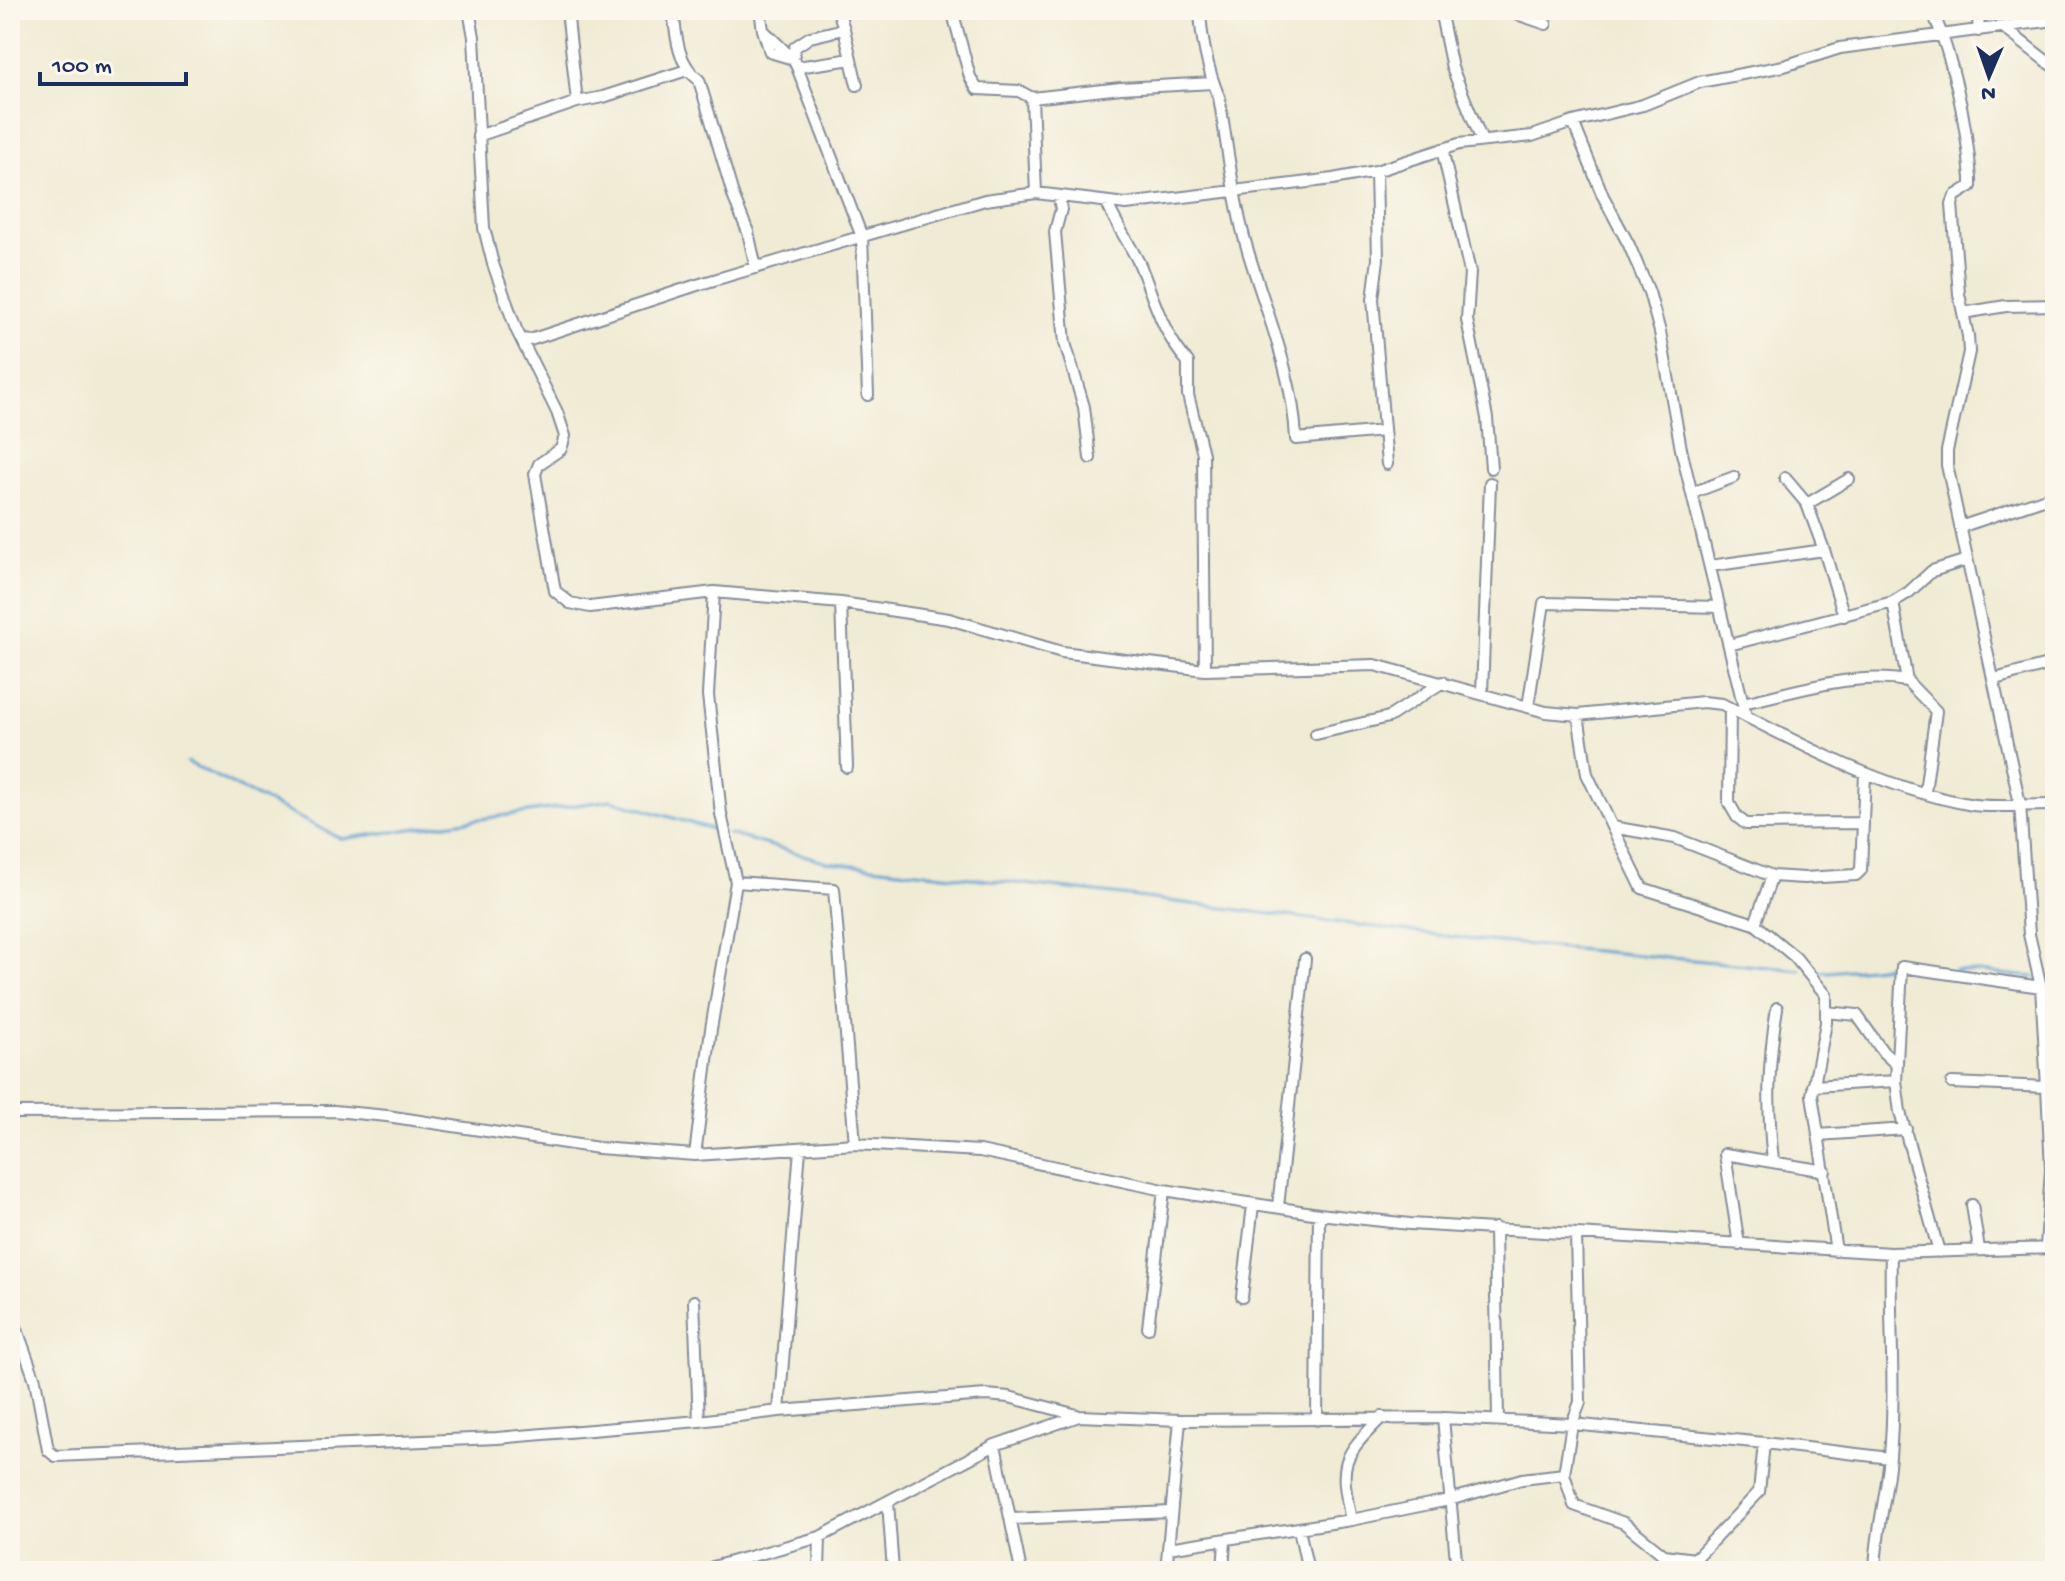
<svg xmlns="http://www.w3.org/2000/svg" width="2065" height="1581" font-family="'Gochi Hand',sans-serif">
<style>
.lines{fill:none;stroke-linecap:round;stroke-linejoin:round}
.stream{stroke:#5fa0d2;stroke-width:3}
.minor-casing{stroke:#868d99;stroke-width:14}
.minor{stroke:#fff;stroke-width:10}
</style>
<rect width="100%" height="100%" fill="#fbf7ec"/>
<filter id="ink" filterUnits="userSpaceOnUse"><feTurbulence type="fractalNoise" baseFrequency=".0125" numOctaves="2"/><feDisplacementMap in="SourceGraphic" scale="16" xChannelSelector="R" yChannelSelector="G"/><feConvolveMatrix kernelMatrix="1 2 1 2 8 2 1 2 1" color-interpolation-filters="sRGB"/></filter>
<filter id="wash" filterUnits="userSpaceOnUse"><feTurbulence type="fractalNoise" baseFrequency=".006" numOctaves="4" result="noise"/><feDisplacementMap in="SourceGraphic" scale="32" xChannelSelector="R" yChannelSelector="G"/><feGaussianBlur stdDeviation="1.8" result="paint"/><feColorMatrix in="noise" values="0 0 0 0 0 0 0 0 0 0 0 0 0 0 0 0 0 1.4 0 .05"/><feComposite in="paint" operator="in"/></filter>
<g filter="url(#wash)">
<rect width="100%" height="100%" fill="#f0ebd4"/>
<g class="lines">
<!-- stream -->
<path class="stream" d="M187 762 342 839 611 800 722 832
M729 834 828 862 1105 893 1477 940 1800 970
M1955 970 2035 977
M1811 971 1829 972 1899 965
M2042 977 2055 979"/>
</g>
</g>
<g filter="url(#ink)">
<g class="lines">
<!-- minor casing -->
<g class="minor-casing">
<path id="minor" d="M469 10 474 37 484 228 493 264 516 329 557 412 565 436 561 449 539 464 535 474 555 591 570 603 590 607 714 592 841 603 949 619 1062 652 1205 670 1375 665 1546 712 1578 715 1703 702 1722 704C1799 744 1882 788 1968 804 1992 809 2029 804 2055 805
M567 10 577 102
M673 10C676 36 677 63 699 80L734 198 748 232 756 268
M760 10 763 30 793 59 797 67 862 237 868 395
M952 10 970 77 977 89 1019 91 1032 98 1036 193
M1200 10C1201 38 1208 71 1219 97 1227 143 1232 192 1244 237 1262 304 1293 368 1296 439L1384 431
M1440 10 1452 68 1482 141
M1505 10 1546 24
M1932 10C1955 64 1966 120 1971 178V186L1955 196 1952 204 1959 294 1968 336 1969 352 1947 451V465L2020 804 2029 934 2041 987 2047 1087 2051 1169 2046 1247
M2003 27 2055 68
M844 29 857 85
M763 30 770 52 793 59 795 47 810 37 844 29 838 10
M1978 31 1979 10
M797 67 845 60
M1032 98 1121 88 1213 83
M1573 122 1603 196 1629 245 1649 292 1660 332 1681 449 1746 716
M478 136 577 102 603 97 687 70
M1442 149 1470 272 1467 320 1487 418 1491 468
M1376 171 1378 259 1373 299 1387 464
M1059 198 1061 209 1055 232 1065 343 1084 407 1090 458
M1107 203C1116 225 1130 244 1140 265 1154 299 1163 335 1188 362V395L1203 454 1205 670
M1963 313 2006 306 2055 305
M521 339 530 340 697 285 985 200 1036 193 1126 204 1333 179 1376 171 1459 144 1532 136 1573 122 1643 105 1700 82 1784 66 1840 48 2055 20
M1692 493 1734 477
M1807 504 1849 479
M1960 527 2055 495
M1824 550 1844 616
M1710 566 1824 550 1807 504 1785 478
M714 592 708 695 721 814 736 882 834 889 855 1144
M841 603 847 767
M1729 645 1893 602 1909 592 1932 571 1967 560
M1995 679 2055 663
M1907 681 1936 711 1925 792
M1482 693 1490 483
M1743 703C1795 692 1854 671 1907 681L1893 602
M1528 707 1544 603 1720 607
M1730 708 1729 803 1737 817 1746 824 1863 823
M1578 715 1587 774 1612 827 1675 838 1772 876 1804 878 1856 875 1861 870 1865 773
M1316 734 1389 717 1443 682
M1612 827 1642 888 1755 924 1795 957 1826 995V1023L1812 1095 1836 1251
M1755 924 1772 876
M1826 1012 1857 1015 1883 1052 1895 1063
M1952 1083 2047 1087
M1813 1086 1896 1081
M10 1113 334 1111 387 1116 598 1148 695 1155 855 1144 980 1151 1164 1190 1319 1214 1410 1224 1891 1253 2055 1248
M1818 1135 1906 1129
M695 1155 711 1029 736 882
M1773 1161C1767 1105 1768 1063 1777 1008
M1972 1205 1979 1249
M1278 1207 1305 959
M1495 1228 1498 1420
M1739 1245 1725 1154 1825 1171
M1939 1252 1900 1112 1896 1081 1902 967 2041 987
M2055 1252 2052 1290 2055 1314
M1242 1297 1253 1205
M694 1301 699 1421
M10 1310 35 1380 48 1450 55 1456 497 1438 699 1421 779 1411 986 1395 1009 1397 1077 1415
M1148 1328 1164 1190
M779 1411 800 1149
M1443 1418 1457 1571
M1317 1420 1319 1214
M995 1445 1021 1571
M1564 1474 1574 1505 1624 1523 1664 1555 1695 1559
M888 1502 893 1571
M1011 1519 1171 1512
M1351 1520C1339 1462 1341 1458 1382 1417
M1299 1529 1308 1571
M1168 1548 1351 1520 1449 1500 1522 1479 1564 1474 1572 1424 1580 1402 1576 1234
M712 1571 713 1567 820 1537 995 1445 1079 1416 1180 1420 1443 1418 1572 1424 1764 1443 1890 1458
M819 1571 820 1537
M1166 1571 1180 1420
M1223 1571 1225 1541
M1704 1571 1695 1559 1759 1492 1764 1443
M1875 1571C1876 1532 1887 1494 1890 1456 1896 1388 1889 1321 1891 1253"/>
</g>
<!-- minor -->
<use href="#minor" class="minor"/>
</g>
</g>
<!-- margin -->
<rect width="2065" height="1581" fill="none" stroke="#fbf7ec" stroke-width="40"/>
<!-- north arrow -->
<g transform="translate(1989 76) rotate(182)" stroke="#fbf7ec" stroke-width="6" paint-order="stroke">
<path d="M0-6L14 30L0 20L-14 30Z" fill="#1b2f5e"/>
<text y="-12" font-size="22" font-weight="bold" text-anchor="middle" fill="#1b2f5e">N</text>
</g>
<!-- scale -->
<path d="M40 72v12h146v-12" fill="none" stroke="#1b2f5e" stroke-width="4"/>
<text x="52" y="72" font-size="24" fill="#1b2f5e" stroke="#fbf7ec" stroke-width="6" paint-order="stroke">100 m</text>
</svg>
